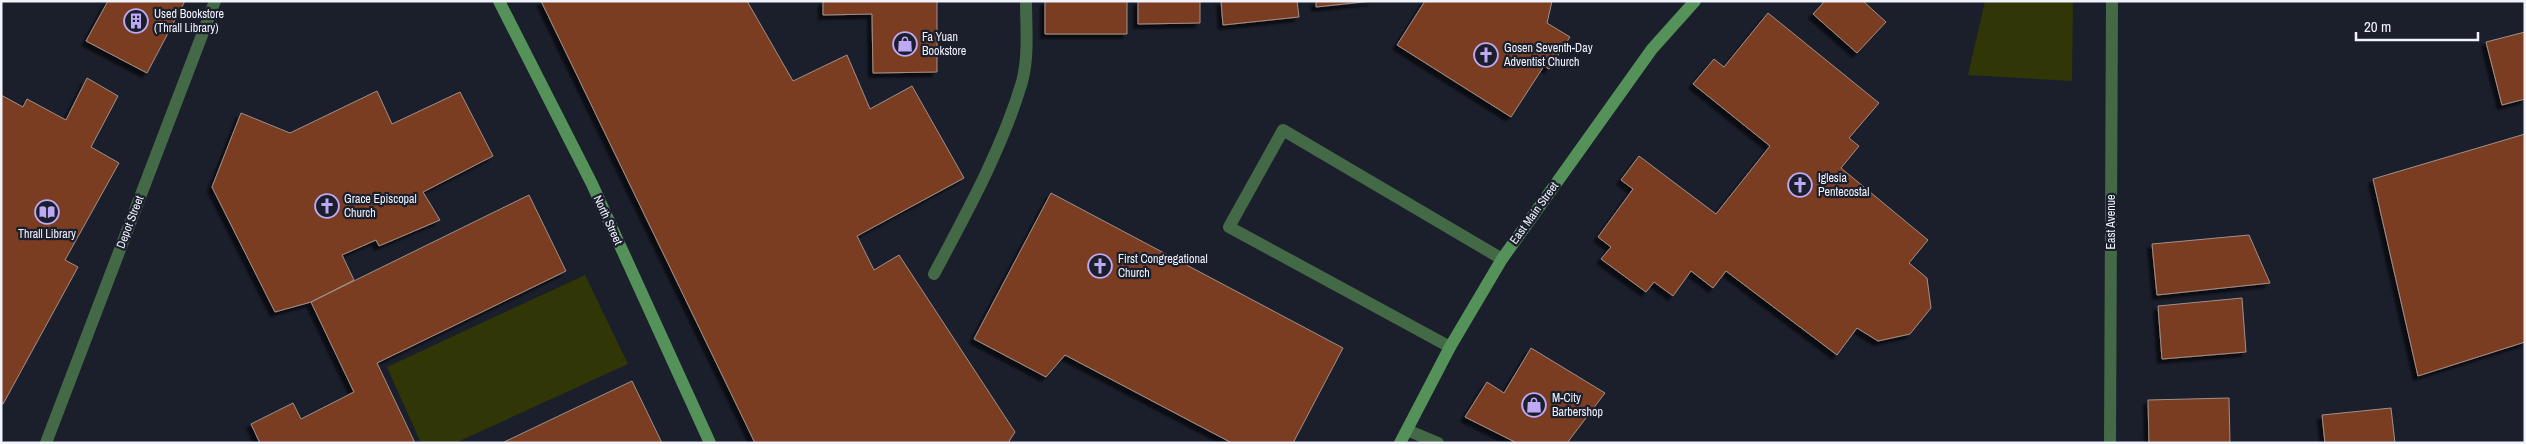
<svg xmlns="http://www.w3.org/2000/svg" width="2526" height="444" font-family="'Archivo Narrow',sans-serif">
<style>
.green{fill:#303606}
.building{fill:#7a3c20;stroke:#a29088;filter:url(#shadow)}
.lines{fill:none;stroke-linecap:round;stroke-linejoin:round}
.service{stroke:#436946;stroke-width:12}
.minor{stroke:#436946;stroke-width:12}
.secondary{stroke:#54925a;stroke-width:12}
.labels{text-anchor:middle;stroke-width:4.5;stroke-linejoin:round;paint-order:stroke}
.poi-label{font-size:12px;fill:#f0f3fc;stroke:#1b1f2c;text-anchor:start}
.street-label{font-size:12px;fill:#f0f3fc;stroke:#1b1f2c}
</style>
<defs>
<filter id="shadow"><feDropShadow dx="-4.5" dy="4.5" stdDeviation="1" flood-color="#0009"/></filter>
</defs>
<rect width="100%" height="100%" fill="#1b1f2c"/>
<!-- green -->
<path class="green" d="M1985 1H2073L2072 81 1968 75Z
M585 275 628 364 455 443H421L387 367Z"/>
<!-- building -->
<path class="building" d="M108 1H185L147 73 86 41Z
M541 1H747L793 81 847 55 870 109 912 86 964 178 857 236 874 270 899 255 1015 432 1008 443H755Z
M823 1H937V72L873 73 872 14 823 15Z
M1045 1H1127V34H1045Z
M1138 1H1200V23L1138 24Z
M1221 1H1297L1299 17 1223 25Z
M1316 1H1373L1316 7Z
M1425 1H1552L1547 23 1570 37 1549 69 1544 66 1511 117 1397 45Z
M1825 1H1863L1886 22 1857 53 1813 14Z
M1768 13 1879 103 1849 138 1859 146 1841 168 1928 240 1909 263 1927 278 1931 308 1910 334 1878 341 1857 328 1837 355 1726 271 1713 288 1691 271 1673 296 1654 282 1646 292 1601 259 1611 247 1598 237 1633 189 1621 180 1639 156 1716 214 1770 146 1693 84 1714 59 1724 67Z
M2525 32V99L2502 105 2486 42Z
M87 78 118 96 91 147 119 163 65 260 78 267 3 404 1 403V95L23 107 27 99 66 120Z
M377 91 392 124 460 92 493 156 423 192 440 220 379 246 376 240 342 255 354 280 311 302 275 312 212 187 241 113 290 133Z
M2525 134V342L2418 376 2373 179Z
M1051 193 1343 348 1293 443H1232L1065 355 1046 377 974 339Z
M529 195 566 271 377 363 415 443H260L251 424 293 403 301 419 354 392 311 302Z
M2249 235 2270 283 2157 295 2152 244Z
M2242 298 2246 352 2162 359 2158 306Z
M1531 348 1605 393 1567 443H1517L1465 417 1487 382 1504 393Z
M632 381 662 443H502Z
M2229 398 2230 443H2149L2148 400Z
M2391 408 2395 443H2325L2322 415Z"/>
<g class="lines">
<!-- service -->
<path class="service" d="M934 274C967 212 1002 149 1022 82 1029 56 1026 27 1026 1
M1450 347 1229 227 1283 130 1502 259"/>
<!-- minor -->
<path class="minor" d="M1407 430 1438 443
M46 443 215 1
M2110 443 2112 1"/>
<!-- secondary -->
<path class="secondary" d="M499 1 592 184 710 443
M1400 443 1450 347 1502 259 1652 49 1695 1"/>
</g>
<!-- icons -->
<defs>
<g id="building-ring" transform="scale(1.25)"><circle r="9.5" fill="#1b1f2c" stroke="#bea9f5" stroke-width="1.5"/><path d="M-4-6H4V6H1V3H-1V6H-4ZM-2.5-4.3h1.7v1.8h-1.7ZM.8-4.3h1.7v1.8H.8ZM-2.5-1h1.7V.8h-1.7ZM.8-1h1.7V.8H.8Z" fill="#bea9f5"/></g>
<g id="shop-ring" transform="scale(1.25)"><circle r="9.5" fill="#1b1f2c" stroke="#bea9f5" stroke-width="1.5"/><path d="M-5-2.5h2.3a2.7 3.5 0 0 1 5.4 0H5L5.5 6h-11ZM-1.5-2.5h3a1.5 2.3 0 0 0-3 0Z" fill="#bea9f5"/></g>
<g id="church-ring" transform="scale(1.25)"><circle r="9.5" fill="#1b1f2c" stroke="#bea9f5" stroke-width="1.5"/><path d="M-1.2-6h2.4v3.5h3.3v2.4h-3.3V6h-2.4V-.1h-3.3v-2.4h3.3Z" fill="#bea9f5"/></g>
<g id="library-ring" transform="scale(1.25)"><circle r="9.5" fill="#1b1f2c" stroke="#bea9f5" stroke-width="1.5"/><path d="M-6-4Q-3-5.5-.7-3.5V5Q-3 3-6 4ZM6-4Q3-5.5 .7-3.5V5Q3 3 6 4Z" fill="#bea9f5"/></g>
</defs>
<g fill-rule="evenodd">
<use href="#building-ring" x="136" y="21"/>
<use href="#shop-ring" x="905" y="44"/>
<use href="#church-ring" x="1486" y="55"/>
<use href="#church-ring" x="1800" y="185"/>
<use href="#church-ring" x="327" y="206"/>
<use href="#library-ring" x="47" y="212"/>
<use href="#church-ring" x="1100" y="266"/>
<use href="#shop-ring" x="1534" y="405"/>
</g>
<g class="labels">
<!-- poi labels -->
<g class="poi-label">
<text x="154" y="18">Used Bookstore<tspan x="154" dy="14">(Thrall Library)</tspan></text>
<text x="922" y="41">Fa Yuan<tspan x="922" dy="14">Bookstore</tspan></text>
<text x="1504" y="52">Gosen Seventh-Day<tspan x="1504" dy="14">Adventist Church</tspan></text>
<text x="1818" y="182">Iglesia<tspan x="1818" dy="14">Pentecostal</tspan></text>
<text x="344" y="203">Grace Episcopal<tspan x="344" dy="14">Church</tspan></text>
<text x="47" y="238" text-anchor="middle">Thrall Library</text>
<text x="1118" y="263">First Congregational<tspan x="1118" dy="14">Church</tspan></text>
<text x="1552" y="402">M-City<tspan x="1552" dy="14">Barbershop</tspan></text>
</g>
<!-- street labels -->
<g class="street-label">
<text transform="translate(1534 213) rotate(-54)" y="4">East Main Street</text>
<text transform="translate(608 220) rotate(65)" y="4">North Street</text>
<text transform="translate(130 222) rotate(-69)" y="4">Depot Street</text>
<text transform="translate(2111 222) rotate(-90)" y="4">East Avenue</text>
</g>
</g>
<!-- border -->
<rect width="2526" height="444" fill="none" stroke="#f0f3fc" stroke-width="5"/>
<!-- scale -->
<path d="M2356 32v8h122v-8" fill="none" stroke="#f0f3fc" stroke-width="2.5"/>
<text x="2364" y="32" font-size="15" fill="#f0f3fc" stroke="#1b1f2c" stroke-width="4" paint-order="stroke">20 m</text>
</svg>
